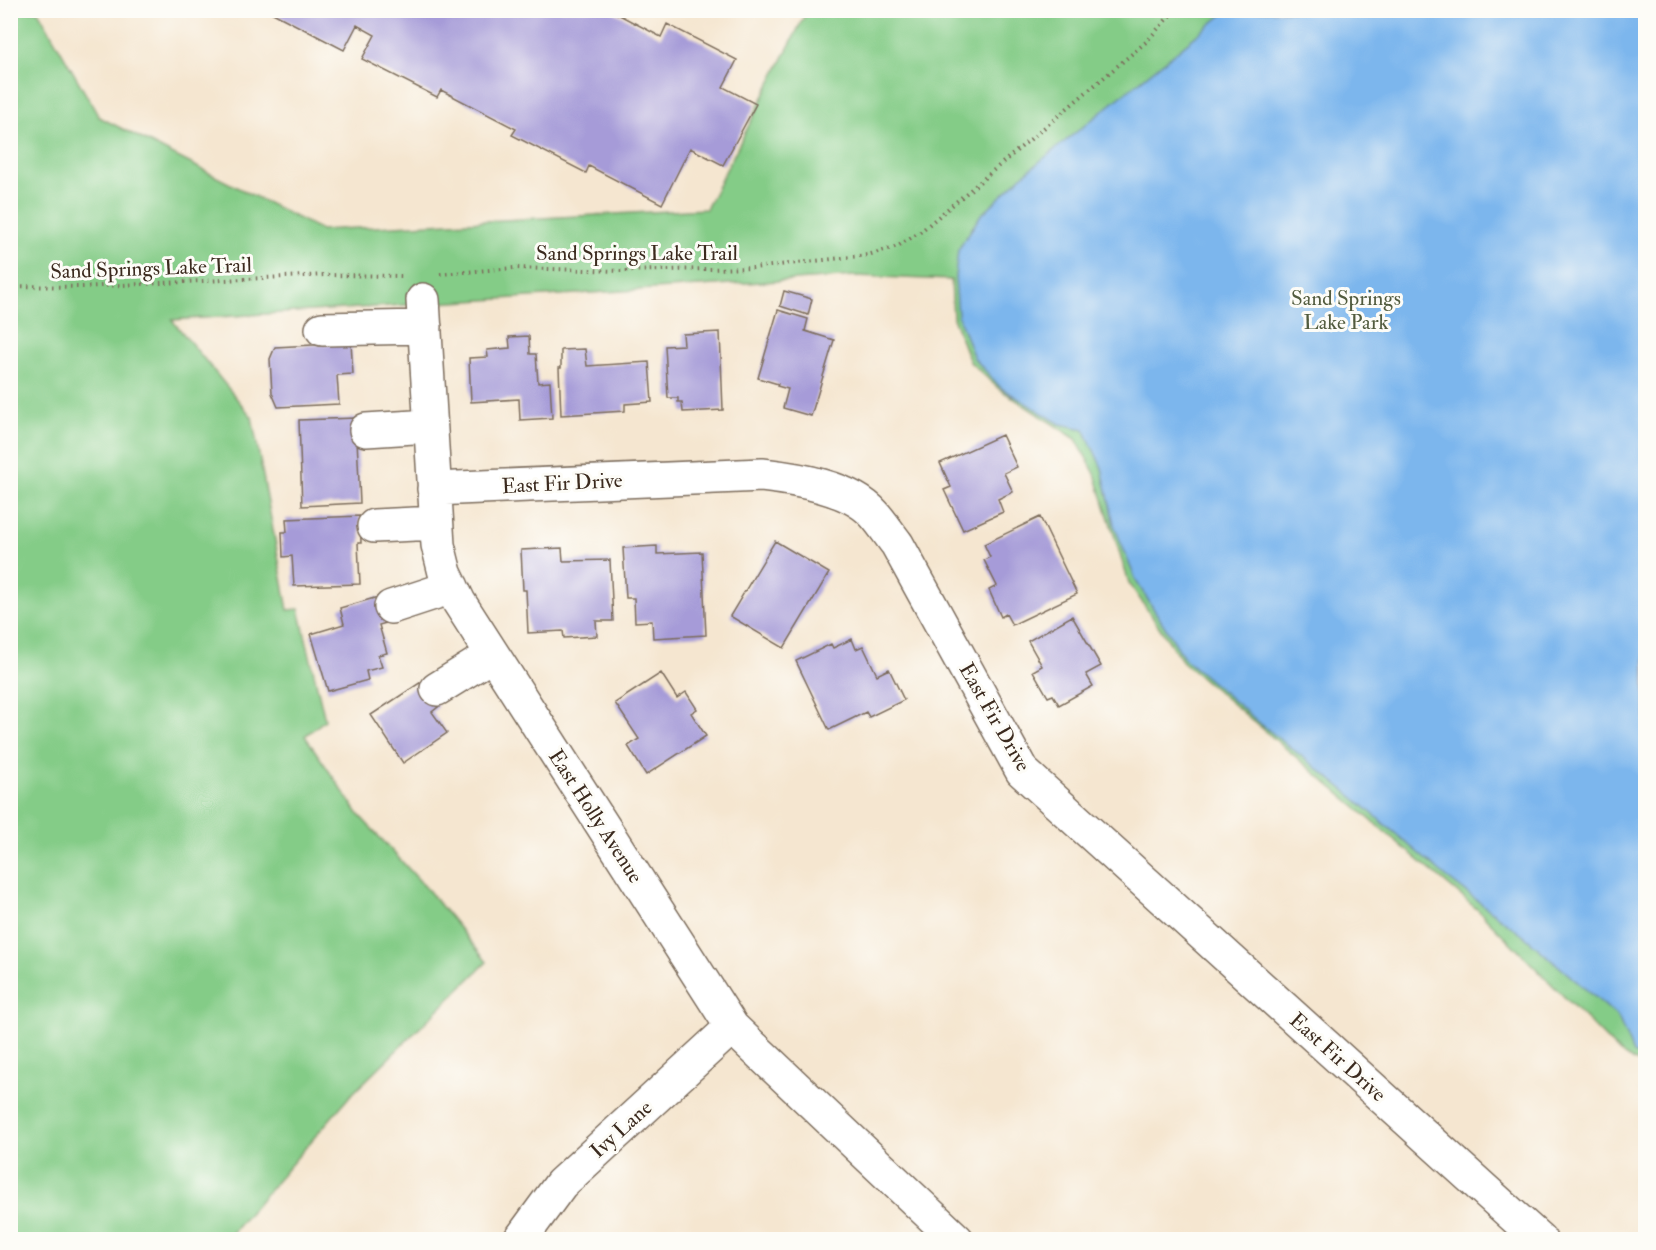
<svg xmlns="http://www.w3.org/2000/svg" width="1656" height="1250" font-family="'IM FELL Double Pica',serif">
<style>
.green{fill:#84cc87;stroke:#607b52;stroke-width:1.5}
.water{fill:#7cb6ed;stroke:#5c7086;stroke-width:1.5}
.building{fill:#a69bd8}
.lines{fill:none;stroke-linecap:round;stroke-linejoin:round}
.minor-casing{stroke:#7c6c5c;stroke-width:36}
.path{stroke:#7c6c5c;stroke-width:4;stroke-dasharray:1.5 4.5;stroke-linecap:butt}
.minor{stroke:#fff;stroke-width:33}
.labels{text-anchor:middle;stroke-width:6;stroke-linejoin:round;paint-order:stroke}
.street-label{font-size:21px;fill:#3b2a1e;stroke:#fdfcf7}
.park-label{font-size:21px;fill:#515b3e;stroke:#fdfcf7}
</style>
<rect width="100%" height="100%" fill="#fdfcf7"/>
<filter id="ink" filterUnits="userSpaceOnUse"><feTurbulence type="fractalNoise" baseFrequency=".0167" numOctaves="2"/><feDisplacementMap in="SourceGraphic" scale="12" xChannelSelector="R" yChannelSelector="G"/><feConvolveMatrix kernelMatrix="1 2 1 2 8 2 1 2 1" color-interpolation-filters="sRGB"/></filter>
<filter id="wash" filterUnits="userSpaceOnUse"><feTurbulence type="fractalNoise" baseFrequency=".008" numOctaves="4" result="noise"/><feDisplacementMap in="SourceGraphic" scale="24" xChannelSelector="R" yChannelSelector="G"/><feGaussianBlur stdDeviation="1.35" result="paint"/><feColorMatrix in="noise" values="0 0 0 0 0 0 0 0 0 0 0 0 0 0 0 0 0 1.4 0 .05"/><feComposite in="paint" operator="in"/></filter>
<g filter="url(#wash)">
<rect width="100%" height="100%" fill="#f5e6d0"/>
<!-- green -->
<path class="green" d="M10 11H38L99 117 321 230 706 209 807 11H1645V1067L1620 1053 1479 911 1183 662 1129 583 1095 474 1076 439 999 389 970 362 953 318 951 280 856 276 172 320 252 417 288 610 299 609 325 720 305 736 359 815 429 891 487 962 349 1097 227 1239H11Z"/>
<!-- water -->
<path class="water" d="M1227 11H1645V1061L1633 1053 1618 1017 1525 937 1445 876 1347 792 1262 725 1185 659 1136 581 1114 525 1102 468 1084 429 1060 424 1001 388 974 358 958 316 955 277 958 250 980 216 1023 175Z"/>
<g id="blocks">
<!-- building -->
<path class="building" d="M267 10H610L661 37 667 24 737 60 723 87 756 104 723 165 690 148 662 204 589 166 586 173 512 135 516 129 441 90 437 97 362 59 375 35 357 25 344 50Z
M784 291 812 299 808 315 780 306Z
M778 310 808 319 805 331 834 340 811 416 783 408 788 389 777 386 778 384 758 378Z
M720 332 723 410 683 412 682 402H678V398H668L665 346 684 345 683 334Z
M529 336 530 354H536L538 383 550 382 552 418 520 420 519 399 471 402 469 358 488 357 487 350 510 348 509 337Z
M351 343 353 374 337 375 339 404 278 407 272 393 270 359 275 347Z
M585 349 587 366 649 362 652 402 625 404V411L561 415 559 368H561V350Z
M356 418 360 503 302 506 299 420Z
M1002 435 1017 467 1004 473 1013 492 998 499 1003 512 963 530 944 490 951 487 940 463Z
M360 516 361 543H358L360 584 294 586 292 556 283 557 282 532H287L286 519Z
M1040 517 1077 594 1012 625 1006 614 1001 617 989 590 997 586 984 560 990 557 984 544Z
M775 541 829 573 784 648 730 616Z
M657 546V554L702 552 706 635 653 638 652 621 635 622 634 598H626L623 548Z
M562 548 563 561 610 560 613 621H596L597 636 564 638 563 631 528 633 526 590H523L521 550Z
M378 597 386 623 379 625 387 653 378 655 382 667 366 671 368 680 328 691 311 634 344 624 340 608Z
M1072 616 1101 666 1086 674 1093 686 1059 705 1053 695 1048 697 1033 671 1042 666 1028 641Z
M852 639 856 649 863 646 877 675 889 669 904 700 869 717 866 712 829 730 796 661 831 644 833 648Z
M661 673 677 698 686 692 697 709 691 713 706 736 646 775 628 746 639 739 615 703Z
M421 682 438 707 432 712 447 733 403 763 371 715Z"/>
</g>
</g>
<g filter="url(#ink)">
<use href="#blocks" fill-opacity="0" stroke="#7c6c5c" stroke-width="1.5"/>
<g class="lines">
<!-- minor casing -->
<g class="minor-casing">
<path id="minor" d="M423 300 438 545 445 573 459 602 732 1027 957 1240
M322 329 425 327
M366 430 430 426
M434 489 762 475C797 479 850 487 874 514 883 524 889 534 897 544L1022 771 1540 1240
M374 526 436 523
M391 607 452 587
M437 689 492 655
M520 1240 561 1184 732 1027"/>
</g>
<!-- path -->
<path class="path" d="M440 274 514 268 621 271 753 268 868 255 898 246 919 233 1146 42 1175 10
M10 286 81 287 325 275 405 276"/>
<!-- minor -->
<use href="#minor" class="minor"/>
</g>
</g>
<g class="labels">
<!-- street labels -->
<g class="street-label">
<text x="637" y="260">Sand Springs Lake Trail</text>
<text transform="translate(151 268) rotate(-2)" y="7">Sand Springs Lake Trail</text>
<text transform="translate(562 483) rotate(-3)" y="7">East Fir Drive</text>
<text transform="translate(995 717) rotate(60)" y="7">East Fir Drive</text>
<text transform="translate(596 816) rotate(57)" y="7">East Holly Avenue</text>
<text transform="translate(1338 1057) rotate(42)" y="7">East Fir Drive</text>
<text transform="translate(621 1129) rotate(-42)" y="7">Ivy Lane</text>
</g>
<!-- park labels -->
<g class="park-label">
<text x="1346" y="305">Sand Springs<tspan x="1346" dy="24">Lake Park</tspan></text>
</g>
</g>
<!-- margin -->
<rect width="1656" height="1250" fill="none" stroke="#fdfcf7" stroke-width="36"/>
</svg>
